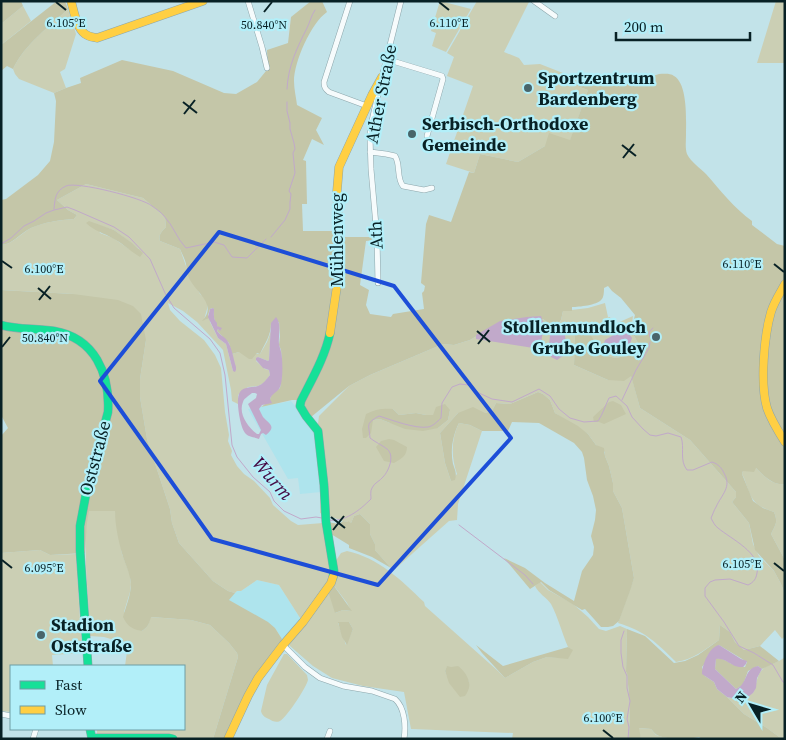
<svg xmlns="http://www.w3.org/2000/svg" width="786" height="740" font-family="'Source Serif 4',serif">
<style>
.built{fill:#aee4ed}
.green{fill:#cbcfb4;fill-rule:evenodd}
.forest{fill:#c4c6a8}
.water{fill:#c1a9ca;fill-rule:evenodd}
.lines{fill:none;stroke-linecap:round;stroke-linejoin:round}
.stream{stroke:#c1a9ca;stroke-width:1}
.street-casing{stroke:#8da6ab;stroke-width:6}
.fast-casing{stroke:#8da6ab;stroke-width:9}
.slow-casing{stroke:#8da6ab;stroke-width:9}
.street{stroke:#f6fbfc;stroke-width:5}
.fast{stroke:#16e098;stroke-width:8}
.slow{stroke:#ffcf43;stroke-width:8}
.marked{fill:none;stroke:#1d4ed8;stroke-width:4;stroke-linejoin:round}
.ticks{fill:none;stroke:#082125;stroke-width:2}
.poi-dot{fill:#49656a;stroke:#b2eff9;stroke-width:2}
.labels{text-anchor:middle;stroke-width:4.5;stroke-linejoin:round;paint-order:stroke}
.poi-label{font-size:18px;font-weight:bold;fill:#082125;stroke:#b2eff9;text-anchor:start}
.street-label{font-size:18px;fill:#082125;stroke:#b2eff9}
.water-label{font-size:19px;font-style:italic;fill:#450943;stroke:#b2eff9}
.ticks-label{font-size:12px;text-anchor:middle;fill:#082125;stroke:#b2eff9;stroke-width:4.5;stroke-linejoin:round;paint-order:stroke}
</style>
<rect width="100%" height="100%" fill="#c2e3e9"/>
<!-- built -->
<path class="built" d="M291 401 314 429 321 492 300 494 298 478 288 479 248 409Z
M257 580 279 585 302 621 285 639H282L275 628 228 600 237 591H241Z"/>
<!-- green -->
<path class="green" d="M440 1 471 9 446 52 432 46 436 33 431 31Z
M477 1H528L529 2 504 52 519 58 524 65 540 64 568 75 566 82 588 90 570 141 545 146 518 162 480 154 474 173 446 164 473 86 447 76 454 57 447 53Z
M776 1H785V63H757Z
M23 6 31 21 1 45V24Z
M68 9 76 34 65 69 60 72 66 88 54 93 19 79 15 74 13 69C25 44 49 27 68 9Z
M86 184 143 198 165 217 166 227C162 231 158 235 160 241L180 249 187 269 200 294 204 297 207 302V309L204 320 210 318V322L218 338 226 344 233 371 236 370 232 354 239 352 260 354 267 342 271 331 269 360 268 361 258 357 256 361 265 369 269 370 270 375 264 383 258 386 248 387 238 395V404L232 401 231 390 223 350 197 322 183 311 168 303 170 310 180 321 204 340 215 355 221 368 225 412 229 435 228 441 232 451 231 455 237 466 244 474 254 481 270 498 273 505 291 521 298 525 323 523 331 572 329 582 302 621 279 585 257 580 241 591H237L235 593 228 591 213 581 179 543 172 523 170 509 147 439 140 397V379L146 340 73 294 1 290V245C14 244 21 233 31 228 44 222 60 220 74 219L77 215 68 210 57 200ZM97 225 114 230 139 249H129L113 238 100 233Z
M605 303 608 317H610L611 321H614L615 324 633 316 631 330 638 343 630 355 616 358 593 353 592 347 575 335 574 365 608 380 631 375 640 408 690 440 736 492V497L732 502 749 523 753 544 759 556 774 571 781 584 785 594V636L782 639 775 630 760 646 744 650 735 642 730 632 720 625 719 640C705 649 693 660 676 662 657 643 645 631 618 623L634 578 622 508 613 491V483L609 466 605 456V452L596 445 588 434 555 413 550 400 543 394 538 392 510 404 496 403 492 411 485 413H458L440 433 445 463 451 481 457 474C451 457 451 439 459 423L470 425 482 431 458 504 457 520 449 521 395 569 391 568 375 550V544L370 534V524L360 514 354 516 351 523 343 521 320 513 321 492 320 431 318 424 319 416 349 386 370 375 443 344 454 345 470 340 492 327 519 319H543C550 324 550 327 559 324L561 320 563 311 588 308ZM393 409 399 415 416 413 426 415H433L450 410 448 420 438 428 390 423 380 419 373 420Z
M755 467C763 475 773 486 785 484V560L771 534C776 524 778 522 774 512 752 505 751 498 744 478L742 474 743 471Z
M88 511H115L122 554 130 575 131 584 130 592 124 612 142 631C148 627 149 624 150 617L191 620 210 625 229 643 237 653 238 657 213 739H179L176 737 111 736 110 734H97V729H184V666H125L128 644 104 637 90 636C89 594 82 553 88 511Z
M40 550 50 555 76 554 82 653 52 655 53 666H11V712L1 711V553Z
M347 551C379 558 401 580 424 602L425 606 498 671 505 678 533 662 547 657 568 658 572 650 568 647C562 633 558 617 551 604 546 597 539 594 535 586L540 582 548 590 573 604 588 617 599 629 606 631 620 626 627 629 626 671 627 673 630 706 629 739H512L513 733 411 729 404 692 363 686 332 678 313 666 290 646 289 643 337 573V559L341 553ZM335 587 347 603 351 611 343 610 335 613ZM349 622 353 629 346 645 338 623ZM447 667C456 668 465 674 469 682L447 676 445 671Z
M284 654H287L307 675 308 680C306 688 287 717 280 721 276 723 272 721 269 719 264 717 262 715 261 711L267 685Z
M785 657V739H782L767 728 744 714 727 697 731 698 753 693C757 685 756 674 764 668 769 664 778 663 785 657Z
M638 728 651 729 656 735 670 739H641Z"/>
<!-- forest -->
<path class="forest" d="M1 1H21L23 6 1 24Z
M57 1H65L68 9C49 27 25 44 13 69L7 66 1 71V45Z
M311 1H322L327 12C311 23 294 62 294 81 294 89 296 97 297 105L322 118 316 130 324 145 312 139 303 160 306 161 307 204H302L303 231H336L338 267 326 344 316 368 298 400H292L261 407 265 404 270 399 272 394 280 388 282 373V363L281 350 279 345 280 336 279 322 271 323C271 336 265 343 260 354L257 353 252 359H249L239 352 232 354 229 343 217 331 218 329 220 330C215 324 213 318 214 310L213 308 210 309 208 315 210 318 202 321C218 305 196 292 190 280 187 275 187 269 186 264 185 259 182 254 180 249L160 241C158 235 162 231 166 227L165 217 143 198 86 184 57 200 68 210 77 215 74 219C59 220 45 222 31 228 20 233 14 244 1 245V200L6 199 38 175 50 161 54 142 56 101 54 93 66 88 81 83 80 78 122 60 173 71 224 93 236 94 257 82 266 71 268 70 267 50 288 43 291 17Z
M659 74C664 74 670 73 674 76 688 84 686 120 686 135 686 141 685 148 687 154 691 162 700 168 706 174 721 191 734 208 752 221V225L777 244 785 246V484C773 486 763 475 756 468L754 472 743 471 742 474 753 501 763 508 774 512C778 522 776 524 771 534L785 560V594L781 584 774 571 755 550 749 523 732 502 736 497V492L690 440 640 408 631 376 624 381 608 380 574 365 575 335 581 331 588 330 593 339 592 347 593 353 616 358 629 355 638 343 631 330 635 315 621 298 612 291 608 286 604 288C604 291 604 298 601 300 597 305 579 307 572 307V311H563L561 320 558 324C550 327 550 324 543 319H519L492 327 470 340 454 345 443 344 370 375 349 386 311 417 305 410 304 402 321 368 342 237H374V240L366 241 360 285 369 290 366 305 370 314 391 317 393 314 424 309 422 293 424 291 425 286 421 283 426 224 429 215 451 222 469 172 474 173 480 154 518 162 545 146 549 133 570 140 588 90 566 82 568 75C575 77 583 81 590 83 612 90 638 81 659 74Z
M89 221 114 230 132 243 143 253 140 257 137 255C129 250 122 243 114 239 104 233 94 231 86 223Z
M1 290 73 294 118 300 133 306 141 314 146 340 140 379V397L147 439 170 509 172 523 179 543 213 581 228 591 235 593 229 600 268 622 275 628 282 639 225 739H213L238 657 237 653 229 643 210 625 191 620 151 617C149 624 148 627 142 631 132 629 128 627 123 617 126 606 131 595 131 583 130 574 126 566 123 557 119 543 115 526 115 511H89L87 523 85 553 50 555 40 550 1 553V436L8 428 1 415Z
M538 392 543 394 550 400 555 413 578 426 588 434 596 445 604 448 605 456 609 466 613 483V491L622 508 634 578 631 588 619 621 613 626 608 627H601L594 619 585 609 582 610 549 590 541 582 530 589 504 558 525 568 545 583 574 601 582 571 593 555 594 547 591 536 595 520 596 510 593 496 587 480 584 458 582 452 574 443 539 423 512 422 508 431H482L470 425 459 423C453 435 450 450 453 464 455 470 457 473 455 480L451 481 445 463 440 433 458 413 473 407 485 413 492 411 496 403 510 404Z
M613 401 621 405 626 414 604 424 599 422H594L593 417 609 402Z
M445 404 450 410 448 420 438 428 423 431 405 429 380 419 373 420 371 433 366 438H363L362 429 366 414C375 409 383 408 393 409L399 415 416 413 426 415H433L436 407Z
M389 439 394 440 407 447C407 456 401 459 394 463L384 461 376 447 381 441Z
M360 514 370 524V534L375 544V550L391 568 372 557 349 548V545L331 534 327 522 339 524 343 521 348 522V521L351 523 354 516Z
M334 586 352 611 343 610 335 613 329 594Z
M338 622H349L353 629 347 645 342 637Z
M720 625 730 632 735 642 744 650 760 646 779 661 762 669 758 666 748 671 743 685 736 689 715 669 716 658C723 658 726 661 732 664 736 666 741 666 745 667L747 662 719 645 708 655 706 662 702 667 705 676 714 682 717 689 727 697 744 714 767 728 782 739H702L699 737C689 740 666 740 657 735 655 734 652 730 651 729L639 728 641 739H629L630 706 627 673 626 672 627 629 645 636 674 663 685 661 698 655 719 640Z
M476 645 503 666 568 647 573 650 568 659 547 657 533 662 505 678 482 653Z
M447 666 451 667 458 666C464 670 471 680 469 688 468 691 467 693 465 696L460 697 449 683 445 671Z"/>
<!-- water -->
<path class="water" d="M213 308 214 309C214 315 213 319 217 323V326L222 328 220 331 218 329 217 331C220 335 223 336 226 339 232 346 233 358 236 367V370L235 372 233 371 226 344 218 338 208 317 210 309Z
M541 316 544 325 540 349 476 339V335L500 321 527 317Z
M276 317C282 324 278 335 279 344 279 346 281 350 281 352 283 359 283 381 280 387 278 392 272 393 270 399L272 403 262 405 259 409C260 411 262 415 263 417 269 424 277 426 266 435L263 433 261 434 259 439C254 437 248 437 245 433 240 427 235 398 240 392 244 386 253 388 258 386 263 384 266 380 270 375L269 370 263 368 256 360V358L258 357 268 361 269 360 271 323ZM252 393H255L257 394 256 398 248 404 261 430 259 434H257C248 427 238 414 243 402 244 398 249 396 252 393Z
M560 330 565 335 566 346 564 355 557 360 551 357 549 346 550 335 554 331Z
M622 330C627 330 629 334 632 338 631 341 630 344 628 346 623 352 612 356 606 353L604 343 605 340Z
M719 645 741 659 747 661 746 664 743 667C740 667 738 667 735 666 728 663 724 658 716 659L715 669 736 689C749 683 743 669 758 666L762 669 757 678 756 688 753 693 745 699 740 700 727 697 717 689 714 682 702 674C702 665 709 647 719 645Z"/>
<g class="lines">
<!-- stream -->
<path class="stream" d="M287 89C288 66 297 48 307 28 310 22 311 16 315 10
M54 209C55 199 55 191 66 186 76 181 143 198 152 206 156 209 161 212 164 216 173 225 177 239 186 248L214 242 224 245 232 257 247 258 266 239
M271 237 285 220 290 209V202L291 194 289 191 295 173 293 153 295 149 294 143 290 129V123L287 111V102
M1 244 11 238 24 226 34 221 46 213 54 210 67 207 75 210 114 227 129 237 150 259 165 293 174 308 210 339 220 353 225 375 232 445 237 457 253 477 270 492 274 501 284 511 301 519 316 517 322 518
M650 337 649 332 653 328
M622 400 636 370 649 348 650 342
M328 520C344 523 360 510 371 499 371 496 370 491 372 488 374 483 380 481 383 477 389 471 395 455 387 449 382 445 375 442 370 438 369 424 365 424 379 416 392 420 415 429 428 427 433 426 437 422 441 418L442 403 452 387 460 384 469 385 479 393 492 399 512 402 539 389 550 396 559 409 570 418 584 422 598 421C603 414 605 406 609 398L616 396 627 406 632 417 643 429 650 435 656 436 668 433 681 437C685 448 679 460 687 470H693L712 462C718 464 721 467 724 473 732 487 722 494 716 507 714 510 713 514 711 518 713 522 715 526 718 528 731 539 762 553 757 573 756 579 754 582 748 585L730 579 715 580 710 582 705 588V596L724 622 739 646 754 653 773 665 783 682 785 683
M459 525 525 575 533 584
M624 631 621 640V653L623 667 627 676V688L630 701 627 719 629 727 628 739"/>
<!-- street casing -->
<g class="street-casing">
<path id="street" d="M248 1 262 47 267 68
M350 1 324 82C324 87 325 89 329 92L367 106
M534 1 555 16
M386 59 442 76 443 79 427 136
M370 152 386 154 395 156C401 165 396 178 403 186L424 190 432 188
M378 283 377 237 371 169 370 137 371 125 382 77 401 1
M283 645 305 667 320 678 343 686 372 691 395 699C405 708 406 726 404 739
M1 714 11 716
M33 739 36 729
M327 739 330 731"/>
</g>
<!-- fast casing -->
<g class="fast-casing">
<path id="fast" d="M1 325C19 330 36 328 54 331 95 338 110 374 108 412L86 494 80 526V550L88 666
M330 333C325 357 312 379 301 401L300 406 306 416 318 431 324 485 326 522 334 571 333 577
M90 729 92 739
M92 738H169L173 739"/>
</g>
<!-- slow casing -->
<g class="slow-casing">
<path id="slow" d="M71 1C74 11 76 27 85 34 89 37 93 37 97 38L203 1
M785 284C780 293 774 302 771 312 764 336 760 384 767 408 771 420 778 431 785 442
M330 333 340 266 337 191 339 167 372 95 382 77
M228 739 248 696 258 678 283 645 303 622 331 583 333 577"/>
</g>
<!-- street -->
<use href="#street" class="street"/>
<!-- fast -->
<use href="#fast" class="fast"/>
<!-- slow -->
<use href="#slow" class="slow"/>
</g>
<!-- marked area -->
<path class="marked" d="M219 232 394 286 511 438 378 585 212 539 100 381Z"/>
<!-- ticks -->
<path class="ticks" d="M56 2 66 10M439 2 449 10M264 12 272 2M183 102 197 113M184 114 195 100M622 145 636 156M623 158 634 144M2 261 12 268M774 264 784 272M38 288 51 299M39 300 50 286M477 331 490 342M478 344 489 330M2 347 10 337M331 517 345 528M333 530 344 516M2 560 12 568M774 563 784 571M603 730 613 738"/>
<!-- markers -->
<g class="poi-dot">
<circle cx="528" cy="88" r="5"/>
<circle cx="412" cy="134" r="5"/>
<circle cx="656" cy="337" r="5"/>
<circle cx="41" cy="635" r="5"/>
</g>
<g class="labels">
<!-- poi labels -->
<g class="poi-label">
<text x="538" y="84">Sportzentrum<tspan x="538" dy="21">Bardenberg</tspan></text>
<text x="422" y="130">Serbisch-Orthodoxe<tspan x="422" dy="21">Gemeinde</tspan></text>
<text x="646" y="333" text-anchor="end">Stollenmundloch<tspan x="646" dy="21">Grube Gouley</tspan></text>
<text x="51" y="631">Stadion<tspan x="51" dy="21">Oststraße</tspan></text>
</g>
<!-- street labels -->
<g class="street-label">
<text transform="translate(381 94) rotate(-79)" y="6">Ather Straße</text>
<text transform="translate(376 235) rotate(-93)" y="6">Ath</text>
<text transform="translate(337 240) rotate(-90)" y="6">Mühlenweg</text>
<text transform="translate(95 458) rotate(-75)" y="6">Oststraße</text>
</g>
<!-- water labels -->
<g class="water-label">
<text transform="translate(273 478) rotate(49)" y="7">Wurm</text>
</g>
</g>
<g class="ticks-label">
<text x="66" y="27">6.105°E</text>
<text x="449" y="27">6.110°E</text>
<text x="264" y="29">50.840°N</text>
<text x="742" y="268">6.110°E</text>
<text x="44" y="273">6.100°E</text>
<text x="45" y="342">50.840°N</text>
<text x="742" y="568">6.105°E</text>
<text x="44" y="572">6.095°E</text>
<text x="603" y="722">6.100°E</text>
</g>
<!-- border -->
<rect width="786" height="740" fill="none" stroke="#082125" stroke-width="5"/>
<!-- legend -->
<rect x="10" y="665" width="175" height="65" fill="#b2eff9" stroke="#6e9da4"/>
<rect x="20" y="681" width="25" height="8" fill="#16e098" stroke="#6e9da4"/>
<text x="55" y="690" font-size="15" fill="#082125">Fast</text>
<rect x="20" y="706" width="25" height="8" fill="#ffcf43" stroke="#6e9da4"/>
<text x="55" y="715" font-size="15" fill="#082125">Slow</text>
<!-- north arrow -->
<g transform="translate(751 705) rotate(308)" stroke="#b2eff9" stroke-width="4" paint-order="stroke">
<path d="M0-4L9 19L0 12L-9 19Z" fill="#082125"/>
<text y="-8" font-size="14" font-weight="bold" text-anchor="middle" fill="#082125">N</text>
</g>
<!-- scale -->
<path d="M616 32v8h134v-8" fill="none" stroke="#082125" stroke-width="2.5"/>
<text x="624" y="32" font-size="15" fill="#082125" stroke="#b2eff9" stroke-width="4" paint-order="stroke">200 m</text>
</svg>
